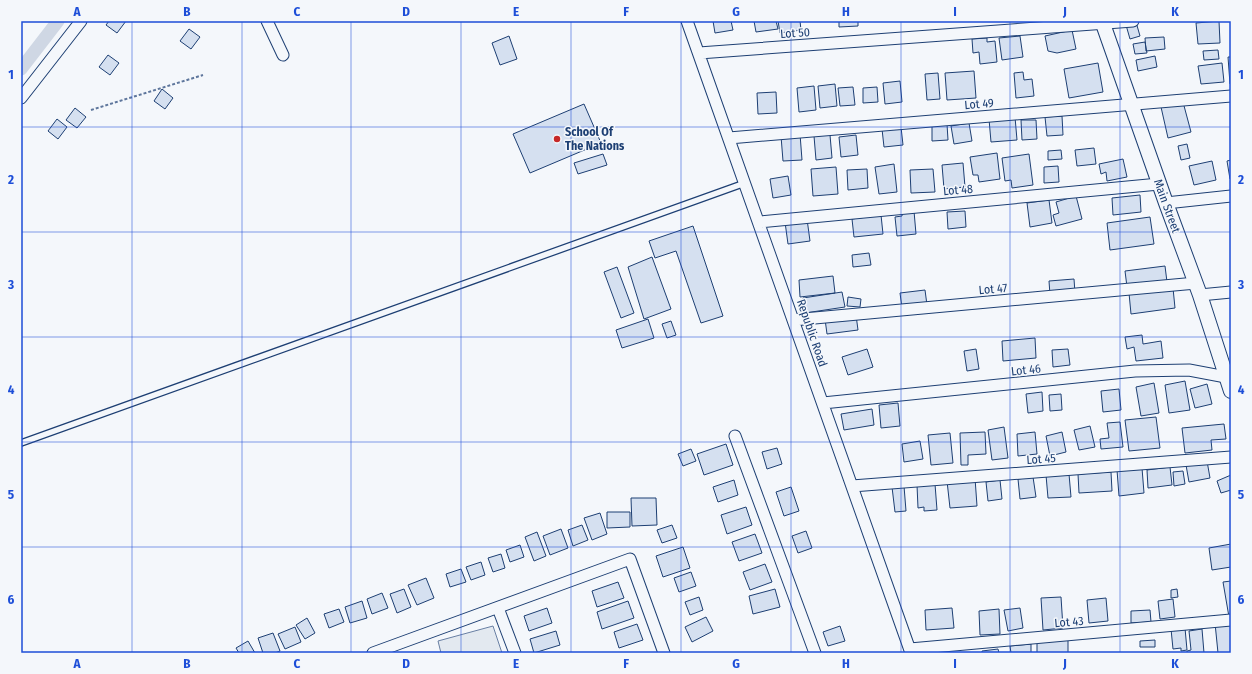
<svg xmlns="http://www.w3.org/2000/svg" width="1252" height="674" font-family="'Fira Sans Condensed',sans-serif">
<style>
.green{fill:#e3e9f0;stroke:#687fa3}
.lines{fill:none;stroke-linecap:round;stroke-linejoin:round}
.canal{stroke:#cfd7e4;stroke-width:13}
.building{fill:#d5e0f0;stroke:#1d3f73}
.service-casing{stroke:#1d3f73;stroke-width:8}
.minor-casing{stroke:#1d3f73;stroke-width:13}
.tertiary-casing{stroke:#1d3f73;stroke-width:16}
.path{stroke:#5e769c;stroke-width:2;stroke-dasharray:3 2;stroke-linecap:butt}
.service{stroke:#f4f7fb;stroke-width:5.5}
.minor{stroke:#f4f7fb;stroke-width:11}
.tertiary{stroke:#f4f7fb;stroke-width:14}
.grid{fill:none;stroke:#1d4ed8;stroke-width:1;stroke-opacity:0.55}
.poi-dot{fill:#c62828;stroke:#f4f7fb;stroke-width:1.5}
.labels{text-anchor:middle;stroke-width:3;stroke-linejoin:round;paint-order:stroke}
.street-label{font-size:12px;fill:#1d3f73;stroke:#f4f7fb}
.poi-label{font-size:12px;font-weight:bold;fill:#1d3f73;stroke:#f4f7fb;text-anchor:start}
.neatline{fill:none;stroke:#1d4ed8;stroke-width:1.5}
.grid-label{font-size:13px;text-anchor:middle;font-weight:bold;fill:#1d4ed8}
</style>
<rect width="100%" height="100%" fill="#f4f7fb"/>
<!-- green -->
<path class="green" d="M493 626 502 653H441L438 641Z"/>
<g class="lines">
<!-- canal -->
<path class="canal" d="M21 69 58 21"/>
</g>
<!-- building -->
<path class="building" d="M109 21H126L117 33 106 25Z
M713 21H731L733 30 715 33Z
M754 21H776L778 29 756 32Z
M778 21H800L801 30 780 33Z
M839 21H858V26L839 27Z
M1219 21 1220 43 1198 44 1196 23Z
M1136 22 1140 36 1130 39 1126 25Z
M189 29 200 37 191 49 180 41Z
M1072 30 1076 49 1057 53 1048 51 1045 36Z
M509 36 517 59 500 65 492 43Z
M1020 36 1023 57 1002 60 999 38Z
M1164 37 1165 49 1146 51 1145 38Z
M987 38V42L995 41 997 62 980 64 979 52 973 53 972 39Z
M1145 42 1147 53 1135 54 1133 44Z
M1218 50 1219 59 1204 60 1203 51Z
M108 55 119 63 110 75 99 67Z
M1155 56 1157 67 1138 71 1136 60Z
M1228 57H1231V83L1230 84Z
M1098 63 1103 92 1069 98 1064 69Z
M1222 63 1224 82 1201 84 1198 66Z
M974 71 976 98 947 100 945 73Z
M1023 72 1024 80 1032 79 1034 96 1016 98 1014 73Z
M938 73 940 99 927 100 925 74Z
M900 81 902 102 885 104 883 83Z
M835 84 837 106 820 108 818 86Z
M814 86 816 110 799 112 797 88Z
M853 87 855 105 840 106 838 88Z
M877 87 878 102 863 103V88Z
M162 89 173 98 165 109 154 101Z
M776 92 777 113 758 114 757 93Z
M1183 102 1191 132 1168 138 1161 107Z
M584 104 601 143 530 173 513 134Z
M75 108 86 117 77 128 66 120Z
M1062 116 1063 135 1047 136 1045 117Z
M1015 117 1017 140 991 142 989 119Z
M57 119 67 127 58 139 48 131Z
M1021 120H1036L1037 139 1022 140Z
M969 123 972 141 954 144 951 126Z
M947 124 948 140 932 141V125Z
M901 127 903 145 884 147 882 129Z
M800 134 802 160 783 161 781 136Z
M830 135 832 158 816 160 814 136Z
M856 135 858 155 841 157 839 137Z
M1187 144 1190 158 1181 160 1178 146Z
M1094 148 1096 164 1077 166 1075 150Z
M1061 150 1062 159 1048 160V151Z
M997 153 1000 179 979 182 978 175H973L970 157Z
M603 154 607 165 578 174 574 163Z
M1029 154 1033 185 1012 188 1011 180 1005 181 1002 158Z
M1123 159 1127 177 1107 181 1106 172 1101 174 1099 164Z
M1231 160V179H1230L1227 161Z
M1212 161 1216 180 1194 185 1189 166Z
M963 163 965 187 944 189 942 165Z
M894 164 897 192 879 194 875 167Z
M1058 166 1059 182 1044 183V167Z
M836 167 838 194 813 196 811 169Z
M867 169 868 188 848 190 847 170Z
M933 169 935 192 911 193 910 170Z
M788 176 791 195 773 198 770 179Z
M1140 195 1141 212 1113 215 1112 198Z
M1076 196 1082 219 1056 226 1053 215 1059 213 1056 202Z
M1049 200 1052 223 1030 227 1027 203Z
M914 211 916 234 897 236 895 217 902 216V213Z
M965 211 966 227 948 229 947 212Z
M881 215 883 234 854 237 852 219Z
M1150 217 1154 244 1110 250 1107 223Z
M807 219 810 241 788 244 785 222Z
M693 226 723 316 701 323 676 251 655 258 649 241Z
M869 253 871 265 853 267 852 255Z
M652 257 671 309 644 319 628 267Z
M1165 266 1167 282 1127 287 1125 271Z
M617 267 634 313 621 318 604 272Z
M833 276 835 293 800 297 799 280Z
M1074 279 1075 293 1050 295 1049 281Z
M1173 288 1175 308 1131 314 1129 293Z
M925 290 927 305 902 308 900 293Z
M842 292 845 307 805 313 803 298Z
M848 297 861 299 860 307 847 306Z
M856 315 858 330 827 334 825 319Z
M648 319 654 338 622 348 616 330Z
M671 321 676 335 667 338 662 324Z
M1142 335 1143 344 1161 341 1163 358 1136 361 1134 347 1127 349 1125 337Z
M1035 338 1036 358 1003 361 1002 341Z
M867 349 873 367 848 375 842 357Z
M976 349 979 369 967 371 964 351Z
M1068 349 1070 365 1053 367 1052 350Z
M1185 381 1190 410 1169 413 1165 385Z
M1154 383 1159 413 1141 416 1136 387Z
M1207 384 1212 404 1195 408 1190 389Z
M1119 389 1121 410 1103 412 1101 391Z
M1042 392 1043 411 1028 413 1026 394Z
M1061 394 1062 410 1050 411 1049 395Z
M898 403 900 426 881 428 879 405Z
M872 409 874 425 844 430 841 414Z
M1156 417 1160 448 1129 451 1125 420Z
M1120 422 1123 447 1101 449 1100 439 1109 438 1107 423Z
M1224 424 1226 439 1211 440 1212 450 1185 453 1182 428Z
M1090 426 1095 447 1079 450 1074 430Z
M1004 427 1008 458 992 460 988 430Z
M985 432 986 454 968 455V465H961L960 433Z
M1035 432 1037 454 1018 456 1017 434Z
M1062 432 1066 452 1050 456 1046 436Z
M950 433 953 463 931 465 928 435Z
M920 441 923 459 904 462 902 444Z
M726 444 733 465 704 475 697 454Z
M777 448 782 464 767 469 762 452Z
M691 449 696 461 683 466 678 454Z
M1207 461 1210 478 1189 482 1186 465Z
M1170 467 1172 485 1148 488 1147 470Z
M1142 468 1144 493 1119 496 1117 470Z
M1183 471 1185 484 1174 486 1173 472Z
M1111 472 1112 491 1079 493 1078 474Z
M1069 474 1071 497 1048 498 1046 475Z
M1231 475V490L1221 493 1217 481Z
M1033 477 1036 497 1020 499 1018 479Z
M975 478 977 506 950 508 947 481Z
M734 480 738 495 718 502 713 487Z
M1000 480 1002 499 988 501 986 482Z
M935 484 937 510 924 511V507L918 508 917 485Z
M904 486 906 511 895 512 892 487Z
M791 487 799 511 784 516 776 492Z
M631 498H656L657 525 632 526Z
M746 507 752 525 727 534 721 515Z
M607 512H630V527L607 528Z
M600 513 607 534 592 540 584 518Z
M582 525 588 540 573 546 568 530Z
M672 525 677 538 662 543 657 530Z
M561 529 568 548 550 555 543 536Z
M806 531 812 548 798 553 792 536Z
M537 532 546 556 534 561 525 537Z
M755 534 762 553 739 561 732 542Z
M1231 544V567L1212 570 1209 548Z
M520 545 524 557 510 562 506 550Z
M683 547 690 568 663 577 656 556Z
M501 554 505 568 493 572 488 558Z
M481 562 485 575 471 580 466 567Z
M765 564 772 582 750 590 743 572Z
M461 569 466 582 450 587 446 574Z
M691 572 696 586 679 592 674 578Z
M426 578 434 598 417 605 408 585Z
M1231 581V617H1229L1223 582Z
M618 582 624 598 597 607 592 591Z
M404 589 411 607 397 613 390 594Z
M775 589 780 607 753 614 749 596Z
M1177 589 1178 597 1171 598V590Z
M382 593 388 608 372 614 367 599Z
M699 597 703 610 690 615 685 602Z
M1061 597 1063 628 1043 630 1041 598Z
M1106 598 1108 621 1089 623 1087 600Z
M1173 599 1175 617 1160 619 1158 601Z
M362 601 367 618 350 623 345 607Z
M628 601 634 618 602 629 597 612Z
M547 608 552 623 529 631 524 616Z
M952 608 954 628 926 630 925 610Z
M1020 608 1023 628 1008 631 1004 610Z
M339 609 344 622 329 628 324 614Z
M999 609 1000 634 980 635 979 611Z
M1150 610 1151 622 1131 623V611Z
M706 617 713 631 692 642 685 627Z
M307 618 315 633 305 639 296 625Z
M1231 622V653H1218L1215 623Z
M637 624 643 640 619 648 614 632Z
M840 626 845 641 828 646 823 632Z
M295 627 301 642 285 649 278 634Z
M1185 628 1187 650 1181 651V648L1173 649 1171 629Z
M1202 629 1204 653H1187V651L1191 650 1189 631Z
M556 631 560 645 534 653 530 639Z
M273 633 280 651 275 653H263L258 638Z
M1068 638V653H1037V640Z
M1155 640V647H1140V641Z
M248 641 255 653H239L236 648Z
M1031 644V653H1011L1010 646Z
M998 649 999 653H982V651Z"/>
<g class="lines">
<!-- service casing -->
<g class="service-casing">
<path id="service" d="M21 443 745 183"/>
</g>
<!-- minor casing -->
<g class="minor-casing">
<path id="minor" d="M267 21 283 55
M687 21 911 653
M699 53 1133 21
M21 98 81 21
M729 138 1231 96
M1166 203 1231 196
M759 222 1159 184
M1200 295 1231 292
M793 320 1196 283
M823 403 1135 371 1189 370 1226 377 1231 376
M735 436 815 653
M852 486 1231 457
M498 608 515 653
M910 649 1231 620
M373 653 630 559 664 653"/>
</g>
<!-- tertiary casing -->
<g class="tertiary-casing">
<path id="tertiary" d="M1102 21 1166 203 1200 295 1231 391"/>
</g>
<!-- path -->
<path class="path" d="M91 110 203 75"/>
<!-- service -->
<use href="#service" class="service"/>
<!-- minor -->
<use href="#minor" class="minor"/>
<!-- tertiary -->
<use href="#tertiary" class="tertiary"/>
</g>
<!-- grid -->
<path class="grid" d="M132 21V653M242 21V653M351 21V653M461 21V653M571 21V653M681 21V653M791 21V653M901 21V653M1010 21V653M1120 21V653M21 127H1231M21 232H1231M21 337H1231M21 442H1231M21 547H1231"/>
<!-- markers -->
<circle class="poi-dot" cx="557" cy="139" r="4"/>
<g class="labels">
<!-- street labels -->
<g class="street-label">
<text transform="translate(795 33) rotate(-4)" y="4">Lot 50</text>
<text transform="translate(979 104) rotate(-5)" y="4">Lot 49</text>
<text transform="translate(958 190) rotate(-5)" y="4">Lot 48</text>
<text transform="translate(1167 206) rotate(70)" y="4">Main Street</text>
<text transform="translate(993 289) rotate(-5)" y="4">Lot 47</text>
<text transform="translate(812 333) rotate(71)" y="4">Republic Road</text>
<text transform="translate(1026 370) rotate(-6)" y="4">Lot 46</text>
<text transform="translate(1041 459) rotate(-4)" y="4">Lot 45</text>
<text transform="translate(1069 622) rotate(-5)" y="4">Lot 43</text>
</g>
<!-- poi labels -->
<g class="poi-label">
<text x="565" y="136">School Of<tspan x="565" dy="14">The Nations</tspan></text>
</g>
</g>
<!-- border -->
<rect width="1252" height="674" fill="none" stroke="#f4f7fb" stroke-width="44"/>
<rect x="22" y="22" width="1208" height="630" class="neatline"/>
<g class="grid-label">
<text x="77" y="16">A</text>
<text x="187" y="16">B</text>
<text x="297" y="16">C</text>
<text x="406" y="16">D</text>
<text x="516" y="16">E</text>
<text x="626" y="16">F</text>
<text x="736" y="16">G</text>
<text x="846" y="16">H</text>
<text x="955" y="16">I</text>
<text x="1065" y="16">J</text>
<text x="1175" y="16">K</text>
<text x="11" y="79">1</text>
<text x="1241" y="79">1</text>
<text x="11" y="184">2</text>
<text x="1241" y="184">2</text>
<text x="11" y="289">3</text>
<text x="1241" y="289">3</text>
<text x="11" y="394">4</text>
<text x="1241" y="394">4</text>
<text x="11" y="499">5</text>
<text x="1241" y="499">5</text>
<text x="11" y="604">6</text>
<text x="1241" y="604">6</text>
<text x="77" y="668">A</text>
<text x="187" y="668">B</text>
<text x="297" y="668">C</text>
<text x="406" y="668">D</text>
<text x="516" y="668">E</text>
<text x="626" y="668">F</text>
<text x="736" y="668">G</text>
<text x="846" y="668">H</text>
<text x="955" y="668">I</text>
<text x="1065" y="668">J</text>
<text x="1175" y="668">K</text>
</g>
</svg>
